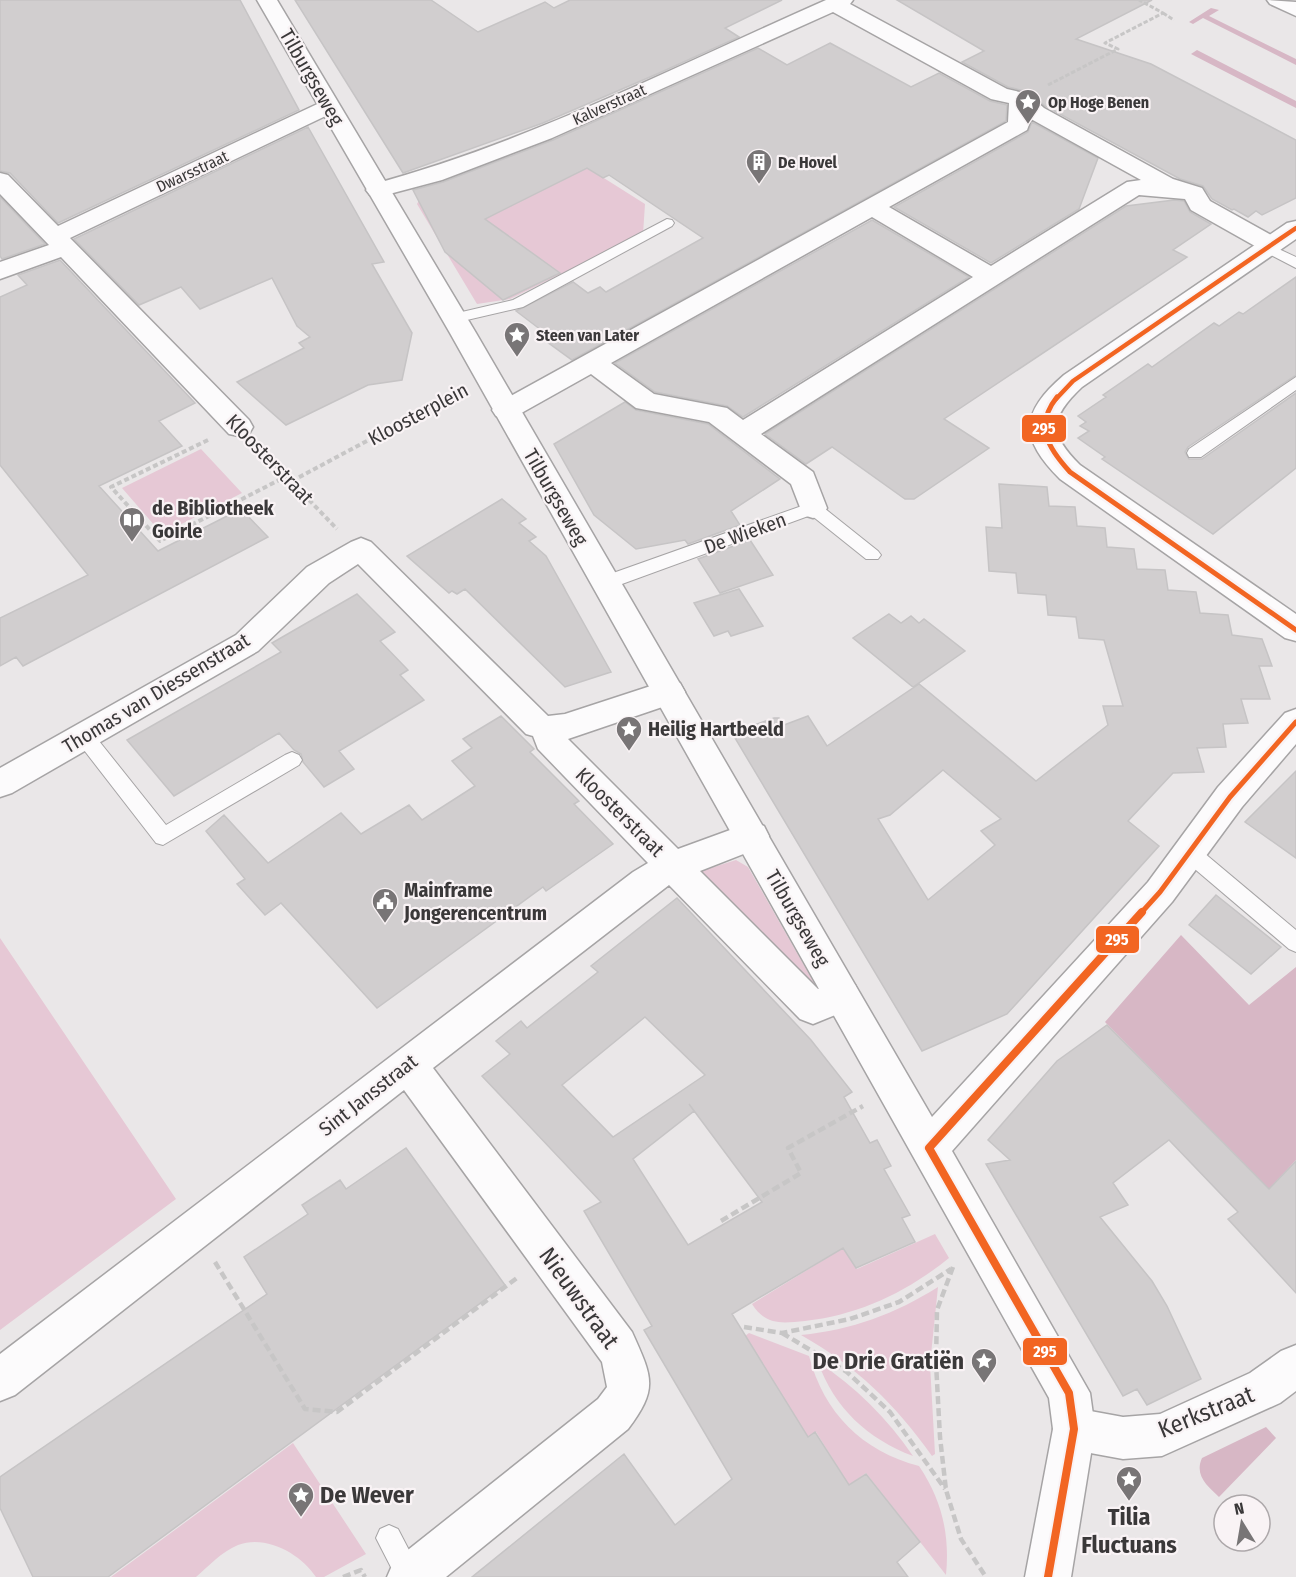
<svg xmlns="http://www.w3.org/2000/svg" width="1296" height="1577" font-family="'Fira Sans Condensed',sans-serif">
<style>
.green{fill:#e6c8d5}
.forest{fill:#d7b7c5}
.building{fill:#d1cecf;stroke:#c6c4c5;stroke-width:1.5;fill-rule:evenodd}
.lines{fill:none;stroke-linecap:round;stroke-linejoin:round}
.lane-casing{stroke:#a6a4a5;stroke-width:2}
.street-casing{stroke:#a6a4a5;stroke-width:3}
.secondary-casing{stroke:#a6a4a5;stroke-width:3}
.path-far2{stroke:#c7c6c6;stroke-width:3;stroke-dasharray:4.5 2;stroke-linecap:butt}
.path-far1{stroke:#c7c6c6;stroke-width:4;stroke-dasharray:5 3;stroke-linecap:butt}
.path{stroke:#c7c6c6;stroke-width:4.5;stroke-dasharray:8 4;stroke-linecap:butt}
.lane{fill:#fcfbfc;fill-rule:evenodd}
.street{fill:#fcfbfc;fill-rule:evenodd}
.secondary{fill:#fcfbfc;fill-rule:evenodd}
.bus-1-far2-casing{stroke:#f9f3f5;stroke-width:8}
.bus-1-far1-casing{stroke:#f9f3f5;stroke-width:10}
.bus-1-casing{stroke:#f9f3f5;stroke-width:12}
.bus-1-far2{stroke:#f26522;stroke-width:4.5}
.bus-1-far1{stroke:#f26522;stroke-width:5}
.bus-1{stroke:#f26522;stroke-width:8}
.labels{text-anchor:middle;stroke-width:4.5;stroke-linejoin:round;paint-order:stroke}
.far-poi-label{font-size:16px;font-weight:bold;fill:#3a3839;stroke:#f9f3f5;text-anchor:start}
.far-street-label{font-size:16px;fill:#3a3839;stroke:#f9f3f5}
.street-label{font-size:20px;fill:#3a3839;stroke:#f9f3f5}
.poi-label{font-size:20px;font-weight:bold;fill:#3a3839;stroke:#f9f3f5;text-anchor:start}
.near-street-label{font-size:24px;fill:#3a3839;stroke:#f9f3f5}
.near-poi-label{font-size:24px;font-weight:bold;fill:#3a3839;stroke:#f9f3f5;text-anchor:end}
.line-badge{stroke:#f9f3f5;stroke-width:2}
.badge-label{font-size:16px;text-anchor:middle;font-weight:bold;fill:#fff}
</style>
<rect width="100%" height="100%" fill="#eae7e8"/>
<!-- green -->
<path class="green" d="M550 144 645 204 643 234 510 299 477 304 417 204 423 193Z
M201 449 242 493 162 534 122 488Z
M736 860 748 867 818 990 695 873Z
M0 938 176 1199 0 1330Z
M935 1234 949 1258C907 1292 859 1315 805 1321 782 1323 766 1326 752 1304L843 1248 857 1269Z
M938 1287 930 1364 935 1454 932 1456C896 1405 856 1366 801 1335 852 1330 895 1314 938 1287Z
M749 1333 809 1356C824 1413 862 1451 919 1466 942 1500 950 1535 946 1575L866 1473 849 1485 816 1432 808 1437 745 1336Z
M818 1362C856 1387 887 1418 913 1456 868 1439 834 1408 818 1362Z
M293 1443 366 1554 324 1577H316C301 1554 266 1534 238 1545 221 1552 209 1566 196 1577H111Z"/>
<!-- forest -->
<path class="forest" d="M1211 8 1219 10 1209 16 1296 59V65L1203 18 1193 24 1189 22Z
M1197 50 1296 101V108L1191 54Z
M1181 935 1249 1005 1296 967V1160L1269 1189 1105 1022Z
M1266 1427 1276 1438 1219 1497C1208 1486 1194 1476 1202 1458Z"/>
<!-- building -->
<path class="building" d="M0 0H240L299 110 58 223 10 173 0 171Z
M295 0H431L478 32 545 2 554 8 570 0H782L725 28 739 37 657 74 543 123 403 173Z
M897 0H1152L1076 39 1151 64 1296 140V198L1262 215 1256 211 1248 217 1234 209 1232 210 1212 199 1203 186 1180 179 1045 106 1029 92 1008 87 962 62 984 51Z
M830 43 911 87 939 73 990 101 1007 105 1006 121 572 360 539 336 545 333 516 311 573 282 588 293 600 287 606 292 703 238 609 175 603 178 587 168 485 219 560 273 503 300 445 252 413 190 443 182 553 140 758 48 787 65Z
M1032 122 1098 158 1079 209 991 263 894 207 1028 132Z
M308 127 384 262 372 264 412 333 402 380 368 385 286 425 237 382 304 348 299 343 310 337 297 326 272 278 200 309 181 287 139 305 74 239Z
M0 197 45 244 2 259 0 256Z
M1174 200 1184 201 1190 212 1211 224 1173 250 1187 257 944 419 989 448 914 499H905L832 447 806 464 765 434 1126 206Z
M872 220 969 277 743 417 727 406 655 392 615 363Z
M60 260 195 403 159 421 182 446 99 486 158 551 241 509 268 537 23 666 16 657 0 666V618L88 575 0 465V297L27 285 18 275Z
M1296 277V375L1188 447 1185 452 1189 459H1202L1296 393V468L1213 534 1102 459 1105 457 1078 438 1089 431 1080 426 1086 422 1078 416 1106 397 1103 395 1148 364 1152 367 1214 323 1219 326 1239 312 1243 314Z
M625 402 636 410 708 424 780 479 731 511 740 525 688 544 685 540 636 549 594 515 554 444Z
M999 484 1047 487 1049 506 1075 507 1077 526 1105 528 1107 547 1134 549 1137 569 1165 570 1168 590 1196 592 1200 613 1228 615 1232 635 1262 639 1272 666H1259L1270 699H1241L1248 723 1223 724 1226 747 1197 748 1204 772 1173 773 1128 821 1159 846 1007 1014 922 1051 732 733 774 718H779L784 725 808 716 827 746 919 684 1036 781 1108 725 1103 706H1123L1104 640 1079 638 1076 617 1048 615 1046 595 1018 593 1016 573 989 571 986 527 1002 528ZM943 770 1001 819 981 831 995 845 928 900 878 819 890 815Z
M502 499 526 519 519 523 536 537 529 541 546 556 611 672 565 687 465 589 457 594 452 591 449 593 407 556Z
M750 540 773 575 720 593 698 559Z
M739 589 763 626 731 636 728 631 714 636 694 603Z
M357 594 395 632 380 641 408 670 400 675 424 700 339 751 354 769 324 787 303 762 301 754 294 750 279 733 174 796 127 740 281 652 272 643Z
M889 614 901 623 911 616 919 623 924 619 965 651 913 687 853 638Z
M501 716 534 749 530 752 579 801 574 804 613 844 546 891 543 887 377 1008 281 903 265 915 237 884 245 879 206 831 224 815 268 863 341 813 361 834 409 805 422 820 475 786 452 761 472 748 463 739Z
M1296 771V858L1245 822Z
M1216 895 1281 947 1251 974 1189 925Z
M677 898 811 1040 852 1092 844 1097 870 1143 877 1140 891 1166 884 1169 910 1215 902 1218 915 1242 856 1268 843 1248 732 1314 808 1437 815 1432 849 1485 866 1474 920 1542 897 1562 908 1577H472L624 1454 675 1525 732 1479 644 1330 652 1326 584 1211 601 1202 482 1076 510 1054 496 1041 521 1021 527 1028 598 972 591 966ZM645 1017 705 1075 613 1137 562 1085ZM689 1104 762 1202 688 1245 633 1159 694 1111Z
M1107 1025 1269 1189 1296 1161V1293L1228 1219 1238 1212 1169 1140 1113 1183 1128 1205 1100 1217 1152 1281 1167 1306 1201 1379 1147 1405 1137 1389 1123 1396 986 1164 1010 1160 988 1140 1057 1061Z
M406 1148 505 1285 108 1577H33L0 1508V1477L267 1294 244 1257 308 1214 302 1205 340 1180 346 1189Z"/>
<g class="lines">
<!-- lane casing -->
<g class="lane-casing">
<path id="lane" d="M667 219 672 220 674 223 672 226 523 307 454 323 446 318 449 315 513 300Z
M1268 244 1296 257V268L1263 251 1261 248 1263 245Z
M1296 377V390L1201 457H1189L1187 453 1189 449Z
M813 502 819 504 878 551 881 555 878 559H866L811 515 611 588H599L596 583 599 578Z
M84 728 91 731 166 825 285 755 292 752 299 755 302 760 299 765 163 845 156 843 77 741 74 736 77 731Z
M1190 845 1197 847 1296 930V952L1289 949 1183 859 1180 853 1183 847Z
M389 1525 398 1529 423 1577H396L376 1538 380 1529Z"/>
</g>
<!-- street casing -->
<g class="street-casing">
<path id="street" d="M826 0H853L850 4 1007 89 1028 94 1044 108 1173 179 1202 188 1210 201 1280 240 1283 245 1280 250 1271 252 1262 250 1191 210 1185 199 1139 195 761 434 813 472 827 508 823 515 813 518 803 515 791 484 709 422 636 408 591 374 516 416 506 419 496 416 492 410 496 404 1008 122 1009 103 991 99 833 12 552 138 442 180 378 197 370 195 366 190 370 185C528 143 676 66 826 0ZM1031 119 1141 180 1127 182 991 266 889 207 1027 130ZM872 217 973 277 743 420 727 408 654 394 611 363Z
M1267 0 1296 2V16L1270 4Z
M328 99 336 101 339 106 336 111 70 238 249 420 253 427 249 434 239 436 229 434 61 257 0 279V262L49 245 0 194V173L8 175 58 226Z
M361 538 371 542 548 716 565 714 669 680 680 683 685 692 680 701 568 739 678 849 752 822 764 826 769 836 764 846 700 871 818 989 842 980 855 985 860 996 855 1007 813 1024 800 1019 669 885 433 1068 632 1332C652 1377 659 1388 628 1429L446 1577H387L394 1561 598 1399 607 1387 602 1362 404 1090 15 1395 0 1401V1354L633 872 648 863 538 749 533 736 526 734 358 564 329 583 258 651 12 793 0 797V768L236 635 307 567 351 542Z
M1296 1345V1391L1280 1403 1162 1456 1123 1459 1074 1450 1059 1444 1053 1429 1059 1414 1074 1408 1123 1417 1160 1414 1250 1373 1281 1351Z"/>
</g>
<!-- secondary casing -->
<g class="secondary-casing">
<path id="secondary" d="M257 0H277L476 333 932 1117 1148 882 1218 787 1285 713 1296 709V744L1242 807 1172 902 952 1151 1090 1393 1095 1429 1071 1577H1025L1053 1429 1049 1398 450 333Z
M1296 221V239L1082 387C1050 417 1048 434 1080 465L1296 614V641L1285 638 1060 479C1019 438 1020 413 1064 375L1287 223Z"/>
</g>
<!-- path-far2 -->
<path class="path-far2" d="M1163 13 1174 20
M1048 85 1118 49 1105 43 1163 13 1139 0
M446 399 461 391"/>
<!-- path-far1 -->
<path class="path-far1" d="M208 440 111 487 160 541 287 476
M259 448 337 529
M292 481 449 397"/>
<!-- path -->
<path class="path" d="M721 1221 801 1173 788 1148 863 1106
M215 1262 305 1409 337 1412 517 1278
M953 1267 937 1310 936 1363 940 1437 946 1490 961 1539 986 1577
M744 1327 782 1333 850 1319 899 1302 951 1269
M782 1333 847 1372 890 1412 945 1489
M343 1577 361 1570 365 1577"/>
<!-- lane -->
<use href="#lane" class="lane"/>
<!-- street -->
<use href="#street" class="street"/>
<!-- secondary -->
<use href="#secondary" class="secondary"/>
<!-- bus-1-far2 casing -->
<g class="bus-1-far2-casing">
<path id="bus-1-far2" d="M1056 399 1073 381 1296 228"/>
</g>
<!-- bus-1-far1 casing -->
<g class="bus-1-far1-casing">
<path id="bus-1-far1" d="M1057 397C1034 426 1048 448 1070 472L1296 630
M1141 913 1160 892 1230 797 1296 722"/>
</g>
<!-- bus-1 casing -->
<g class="bus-1-casing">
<path id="bus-1" d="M929 1148 1142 912
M929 1148 1069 1393 1074 1429 1048 1577"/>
</g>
<!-- bus-1-far2 -->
<use href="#bus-1-far2" class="bus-1-far2"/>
<!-- bus-1-far1 -->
<use href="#bus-1-far1" class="bus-1-far1"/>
<!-- bus-1 -->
<use href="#bus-1" class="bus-1"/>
</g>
<!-- icons -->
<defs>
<g id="sight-pin" transform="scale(1.35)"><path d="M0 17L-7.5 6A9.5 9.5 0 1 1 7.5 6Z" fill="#787576" stroke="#f9f3f5"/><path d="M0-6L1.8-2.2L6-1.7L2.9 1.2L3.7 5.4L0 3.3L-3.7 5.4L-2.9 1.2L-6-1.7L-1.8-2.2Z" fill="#fff"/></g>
<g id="building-pin" transform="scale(1.35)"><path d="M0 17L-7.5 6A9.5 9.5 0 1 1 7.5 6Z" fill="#787576" stroke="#f9f3f5"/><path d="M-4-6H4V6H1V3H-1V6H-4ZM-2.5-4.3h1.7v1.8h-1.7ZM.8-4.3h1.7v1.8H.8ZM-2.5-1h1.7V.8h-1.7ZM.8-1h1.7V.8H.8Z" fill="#fff"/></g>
<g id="library-pin" transform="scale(1.35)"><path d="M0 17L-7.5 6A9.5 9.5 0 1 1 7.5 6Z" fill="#787576" stroke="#f9f3f5"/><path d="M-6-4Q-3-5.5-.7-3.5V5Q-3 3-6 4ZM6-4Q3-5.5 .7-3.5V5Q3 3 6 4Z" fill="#fff"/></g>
<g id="civic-pin" transform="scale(1.35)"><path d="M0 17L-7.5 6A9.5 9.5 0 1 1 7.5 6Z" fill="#787576" stroke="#f9f3f5"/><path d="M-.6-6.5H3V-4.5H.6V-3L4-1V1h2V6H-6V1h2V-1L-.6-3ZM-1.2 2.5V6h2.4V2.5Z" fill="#fff"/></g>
</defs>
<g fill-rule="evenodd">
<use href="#sight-pin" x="1028" y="102"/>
<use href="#building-pin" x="759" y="162"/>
<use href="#sight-pin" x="517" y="335"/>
<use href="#library-pin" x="132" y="520"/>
<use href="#sight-pin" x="629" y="729"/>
<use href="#civic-pin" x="385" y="901"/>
<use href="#sight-pin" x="984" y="1361"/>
<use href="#sight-pin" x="1129" y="1479"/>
<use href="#sight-pin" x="301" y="1495"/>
</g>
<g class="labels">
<!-- far-poi labels -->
<g class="far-poi-label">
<text x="1048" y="108">Op Hoge Benen</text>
<text x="778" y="168">De Hovel</text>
<text x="536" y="341">Steen van Later</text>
</g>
<!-- far-street labels -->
<g class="far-street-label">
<text transform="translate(609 104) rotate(-24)" y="6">Kalverstraat</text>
<text transform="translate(192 171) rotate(-25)" y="6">Dwarsstraat</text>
</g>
<!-- street labels -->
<g class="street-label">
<text transform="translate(312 77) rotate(60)" y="7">Tilburgseweg</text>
<text transform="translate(418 414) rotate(-28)" y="7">Kloosterplein</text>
<text transform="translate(270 459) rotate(46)" y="7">Kloosterstraat</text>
<text transform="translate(556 497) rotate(60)" y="7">Tilburgseweg</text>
<text transform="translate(745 533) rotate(-20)" y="7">De Wieken</text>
<text transform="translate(156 693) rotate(-31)" y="7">Thomas van Diessenstraat</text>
<text transform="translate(620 812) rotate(45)" y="7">Kloosterstraat</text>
<text transform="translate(798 918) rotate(60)" y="7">Tilburgseweg</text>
<text transform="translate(368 1095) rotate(-38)" y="7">Sint Jansstraat</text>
</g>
<!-- poi labels -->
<g class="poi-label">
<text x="152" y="515">de Bibliotheek<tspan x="152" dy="23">Goirle</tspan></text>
<text x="648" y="736">Heilig Hartbeeld</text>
<text x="404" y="897">Mainframe<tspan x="404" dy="23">Jongerencentrum</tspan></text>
</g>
<!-- near-street labels -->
<g class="near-street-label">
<text transform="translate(579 1298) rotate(54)" y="8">Nieuwstraat</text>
<text transform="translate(1206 1412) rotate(-22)" y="8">Kerkstraat</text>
</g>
<!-- near-poi labels -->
<g class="near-poi-label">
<text x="964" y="1369">De Drie Gratiën</text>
<text x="320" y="1503" text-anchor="start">De Wever</text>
<text x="1129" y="1525" text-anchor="middle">Tilia<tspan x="1129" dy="28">Fluctuans</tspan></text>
</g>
</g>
<g class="line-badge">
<rect x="1021" y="414" width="46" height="29" rx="6" fill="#f26522"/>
<rect x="1095" y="925" width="45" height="29" rx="6" fill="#f26522"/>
<rect x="1022" y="1337" width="46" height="29" rx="6" fill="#f26522"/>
</g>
<g class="badge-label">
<text x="1044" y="434">295</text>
<text x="1117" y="945">295</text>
<text x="1045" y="1357">295</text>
</g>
<!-- north arrow -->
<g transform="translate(1242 1523) rotate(349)"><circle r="28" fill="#f9f3f5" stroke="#ada8aa" stroke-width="1.5"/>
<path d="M0-4.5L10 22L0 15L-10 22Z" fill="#787576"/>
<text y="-9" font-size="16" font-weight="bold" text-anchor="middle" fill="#3a3839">N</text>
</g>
</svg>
